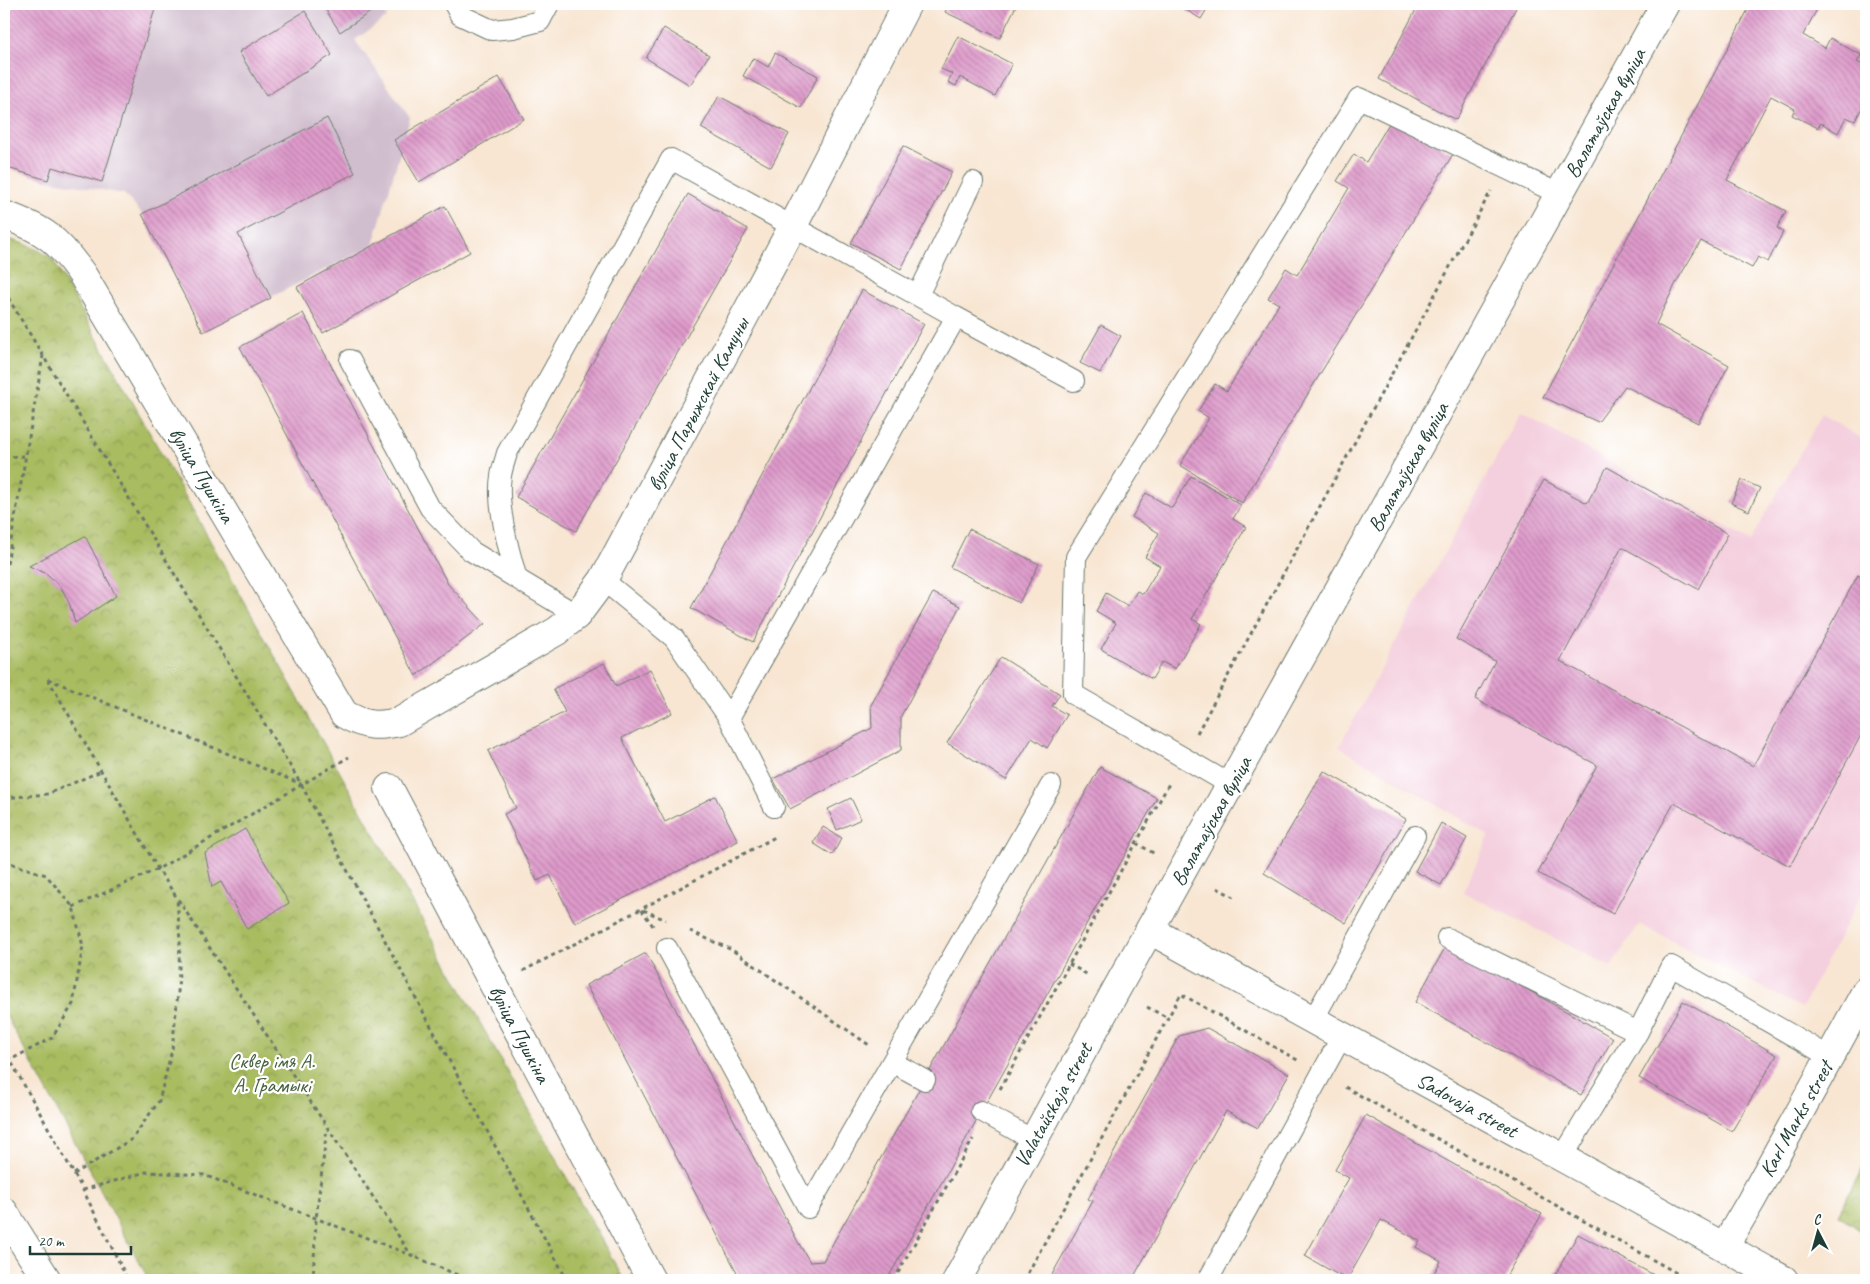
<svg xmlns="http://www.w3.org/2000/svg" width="1870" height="1284" font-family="Caveat,sans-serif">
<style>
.built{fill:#f4cfde}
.industrial{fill:#d0bdce}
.park{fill:url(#park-crowns);stroke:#647c4a}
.building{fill:url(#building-back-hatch)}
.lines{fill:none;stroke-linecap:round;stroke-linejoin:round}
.service-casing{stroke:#6b786c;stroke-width:22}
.pedestrian-casing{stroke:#6b786c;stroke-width:30}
.minor-casing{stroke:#6b786c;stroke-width:30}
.tertiary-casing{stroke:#6b786c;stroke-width:30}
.primary-casing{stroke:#6b786c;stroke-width:30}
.path{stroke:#6b786c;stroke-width:3;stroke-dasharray:4 4;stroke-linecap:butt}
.service{stroke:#fff;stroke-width:20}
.pedestrian{stroke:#fff;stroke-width:28}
.minor{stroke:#fff;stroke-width:28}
.tertiary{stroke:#fff;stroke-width:28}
.primary{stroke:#fff;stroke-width:28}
.labels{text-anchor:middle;stroke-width:4.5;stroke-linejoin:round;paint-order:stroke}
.street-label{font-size:21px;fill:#1f3d34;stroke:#fff}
.park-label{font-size:21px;fill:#486341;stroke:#fff}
</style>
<defs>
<pattern id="park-crowns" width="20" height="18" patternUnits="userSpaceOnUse" patternTransform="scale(1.25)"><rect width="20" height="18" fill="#a9bc60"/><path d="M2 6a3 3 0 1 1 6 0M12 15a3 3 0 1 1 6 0" fill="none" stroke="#899a50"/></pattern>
<pattern id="building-back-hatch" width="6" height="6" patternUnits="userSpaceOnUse" patternTransform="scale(1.25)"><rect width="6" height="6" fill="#df9acb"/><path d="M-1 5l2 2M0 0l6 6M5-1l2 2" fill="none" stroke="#b47fa6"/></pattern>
</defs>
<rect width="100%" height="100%" fill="#fff"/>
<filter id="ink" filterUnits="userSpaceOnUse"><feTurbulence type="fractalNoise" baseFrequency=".02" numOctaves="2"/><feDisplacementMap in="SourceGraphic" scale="10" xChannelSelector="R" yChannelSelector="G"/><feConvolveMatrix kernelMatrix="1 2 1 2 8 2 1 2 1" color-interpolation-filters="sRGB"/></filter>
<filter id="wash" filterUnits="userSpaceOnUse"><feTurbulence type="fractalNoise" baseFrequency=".0096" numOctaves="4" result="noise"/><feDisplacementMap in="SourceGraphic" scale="20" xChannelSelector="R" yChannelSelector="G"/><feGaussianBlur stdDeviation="1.12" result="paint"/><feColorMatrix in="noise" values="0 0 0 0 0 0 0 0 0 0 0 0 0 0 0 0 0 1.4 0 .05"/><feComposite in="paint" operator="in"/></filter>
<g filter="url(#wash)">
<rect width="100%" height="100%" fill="#f8e6d3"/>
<!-- built -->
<path class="built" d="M1521 412 1750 541 1822 415 1866 441V885L1802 1008 1639 924 1611 967 1463 892 1489 836 1339 747Z"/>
<!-- industrial -->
<path class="industrial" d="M4 4H380L387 17 355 40 410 118 373 245 203 332 142 214 124 194 48 180 4 167Z"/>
<!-- park -->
<path class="park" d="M4 238C21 242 39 248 53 260L624 1280H149L4 1012Z
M1866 1161V1234L1838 1215Z"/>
<g id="blocks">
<!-- building -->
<path class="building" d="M4 4H137L155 9 102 182 52 167 48 180 4 167 6 156 4 155Z
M322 4H371L375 9 340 32Z
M949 4H1011L1016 6 1000 38 945 12Z
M1176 4H1210L1201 19Z
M1419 4H1518L1456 120 1379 79Z
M1751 4H1820L1803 35 1825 48 1830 38 1861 55 1857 62 1866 67V82L1864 85 1866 86V100L1855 121 1846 117 1838 133 1821 123 1818 128 1792 115 1795 109 1771 96 1727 180 1786 211 1777 228 1783 232 1768 262 1758 257 1752 268 1701 241 1677 281 1656 324 1729 365 1698 423 1625 386 1598 422 1543 397Z
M305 11 332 55 266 96 239 52Z
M664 28 709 55 690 85 646 58Z
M958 36 1012 64 995 96 960 77 956 86 948 82 952 74 941 69Z
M775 53 818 76 801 108 743 76 753 58 768 67Z
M499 77 524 119 419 182 394 140Z
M719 96 789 134 771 167 701 128Z
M1393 117 1453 154 1242 503 1180 465 1209 418 1198 411 1215 384 1227 391 1279 304 1268 298 1286 268 1297 275 1349 188 1337 181 1354 154 1366 162Z
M327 118 355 173 238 234 271 298 203 332 142 214Z
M903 146 952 172 901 269 851 243Z
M688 194 748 229 576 531 516 497Z
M445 206 470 252 323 333 297 287Z
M862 290 924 324 753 642 691 608Z
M303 313 448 584 485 624 416 676 240 347Z
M1101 325 1121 336 1100 373 1080 363Z
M1607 467 1728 534 1698 589 1622 547 1560 661 1753 766 1858 575 1866 579V726L1790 866 1674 803 1613 914 1538 873 1597 765 1475 699 1495 661 1456 639 1544 480 1587 503Z
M1191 476 1241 505 1233 519 1246 527 1192 619 1201 624 1175 669 1162 662 1152 679 1101 649 1116 623 1096 611 1106 593 1128 606 1137 591 1143 594 1160 566 1145 557 1159 533 1132 517 1146 493 1172 508Z
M1742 480 1760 488 1749 511 1731 503Z
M969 529 1039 564 1019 603 950 567Z
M85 536 116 596 75 623 70 605 61 587 47 574 29 566Z
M933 593 960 606 901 716V750L790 809 773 779 872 728 871 705Z
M1001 657 1060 694 1052 706 1067 715 1047 748 1032 738 1006 780 947 743Z
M604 663 616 686 650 669 672 713 622 738 665 822 715 796 738 841 575 923 550 875 537 881 504 814 516 808 488 751 565 712 553 689Z
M1100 767 1157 798 887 1280H741L586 985 646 953 798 1242 810 1262 823 1261Z
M1324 771 1406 819 1346 923 1264 873Z
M851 798 861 819 837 830 828 809Z
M1441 823 1467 838 1441 885 1415 871Z
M823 827 842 838 832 855 813 843Z
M245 829 289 903 247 929 221 882 212 887 205 853Z
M1447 944 1613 1038 1581 1095 1415 1002Z
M1683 1001 1777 1055 1732 1131 1639 1078Z
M1207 1028 1289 1074 1258 1128 1226 1111 1132 1280H1049L1093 1201 1088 1199 1179 1036Z
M1366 1115 1542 1214 1504 1280H1430L1441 1261 1416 1247 1420 1241 1381 1220 1347 1280 1305 1256 1349 1178 1335 1170Z
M1578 1234 1663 1280H1552Z"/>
</g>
</g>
<g filter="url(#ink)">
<use href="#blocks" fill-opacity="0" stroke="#6b786c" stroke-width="1"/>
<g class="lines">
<!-- service casing -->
<g class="service-casing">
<path id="service" d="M454 4 460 15 492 30 513 28 540 21 549 4
M918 295 973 182
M956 317 1074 381
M350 360 430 508 471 551 577 615
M517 579C509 551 496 505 501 476 502 468 505 461 507 453L671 159 956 317 729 718
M603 580 674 638 729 718 774 807
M1231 785 1073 694 1076 557 1359 98 1559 194
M1447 938 1638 1032 1562 1158
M667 948 808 1208
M1313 1020 1415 836
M1638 1032 1671 966 1830 1057
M892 1062 925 1080
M981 1111 1033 1140
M808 1208 1051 785
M1208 1280 1342 1036"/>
</g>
<!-- pedestrian casing -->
<g class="pedestrian-casing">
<path id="pedestrian" d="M389 788 651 1280"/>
</g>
<!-- minor casing -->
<g class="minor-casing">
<path id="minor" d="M4 215C44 229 57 239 82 274L344 714C365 726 376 727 399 722L557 631 577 615 603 580 793 226 907 4
M1150 930 1784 1280
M1724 1247 1751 1201 1866 991"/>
</g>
<!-- tertiary casing -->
<g class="tertiary-casing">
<path id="tertiary" d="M957 1280 1116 990 1665 4"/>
</g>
<!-- primary casing -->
<g class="primary-casing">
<path id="primary" d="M4 1212 47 1280"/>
</g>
<!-- path -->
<path class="path" d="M4 291 301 784 567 1280
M4 457 26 456
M7 564 43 356
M48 679 158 869 411 1255
M48 679 301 784
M1197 733 1491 191
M4 798 48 794 101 771
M1136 843 1155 854
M4 861 46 875 73 907 83 946 73 1004 52 1038 10 1060
M1217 888 1234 897
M73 907 158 869 349 757
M653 926 641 909 777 836
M690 931 732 950 869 1045
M1069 964 1088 975
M523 971 641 909 666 920
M1147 1007 1168 1018
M4 1049 83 1190 128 1280
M1345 1087 1689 1280
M1000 1089 1170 782
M74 1174 132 1139 159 1101 172 1050 178 993 180 942 177 898
M83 1190 146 1172 204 1175 411 1255 469 1280
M313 1280 316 1219 327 1128
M894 1280 973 1139
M1024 1280 1181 994 1299 1061"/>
<!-- service -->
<use href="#service" class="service"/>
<!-- pedestrian -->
<use href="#pedestrian" class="pedestrian"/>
<!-- minor -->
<use href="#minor" class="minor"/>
<!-- tertiary -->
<use href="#tertiary" class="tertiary"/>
<!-- primary -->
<use href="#primary" class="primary"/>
</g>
</g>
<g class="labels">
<!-- street labels -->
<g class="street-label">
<text transform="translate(1605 113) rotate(-61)" y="7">Валатаўская вуліца</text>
<text transform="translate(698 404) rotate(-62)" y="7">вуліца Парыжскай Камуны</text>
<text transform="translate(1408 467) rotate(-61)" y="7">Валатаўская вуліца</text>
<text transform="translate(202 475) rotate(59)" y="7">вуліца Пушкіна</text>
<text transform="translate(1211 821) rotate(-61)" y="7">Валатаўская вуліца</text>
<text transform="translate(520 1034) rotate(62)" y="7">вуліца Пушкіна</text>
<text transform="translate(1053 1105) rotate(-61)" y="7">Valataŭskaja street</text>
<text transform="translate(1467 1105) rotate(29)" y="7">Sadovaja street</text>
<text transform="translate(1796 1119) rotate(-61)" y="7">Karl Marks street</text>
</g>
<!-- park labels -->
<g class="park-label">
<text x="272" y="1068">Сквер імя А.<tspan x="272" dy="24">А. Грамыкі</tspan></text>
</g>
</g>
<!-- margin -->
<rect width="1870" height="1284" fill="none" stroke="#fff" stroke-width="20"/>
<!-- north arrow -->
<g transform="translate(1818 1232) rotate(354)" stroke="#ffffff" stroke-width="4" paint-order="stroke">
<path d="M0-4L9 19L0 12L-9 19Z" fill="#1f3d34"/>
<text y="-8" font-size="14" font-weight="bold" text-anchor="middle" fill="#1f3d34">С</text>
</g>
<!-- scale -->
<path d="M30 1246v8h101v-8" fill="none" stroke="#1f3d34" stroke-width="2.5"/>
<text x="38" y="1246" font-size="15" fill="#1f3d34" stroke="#ffffff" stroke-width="4" paint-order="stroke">20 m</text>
</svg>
